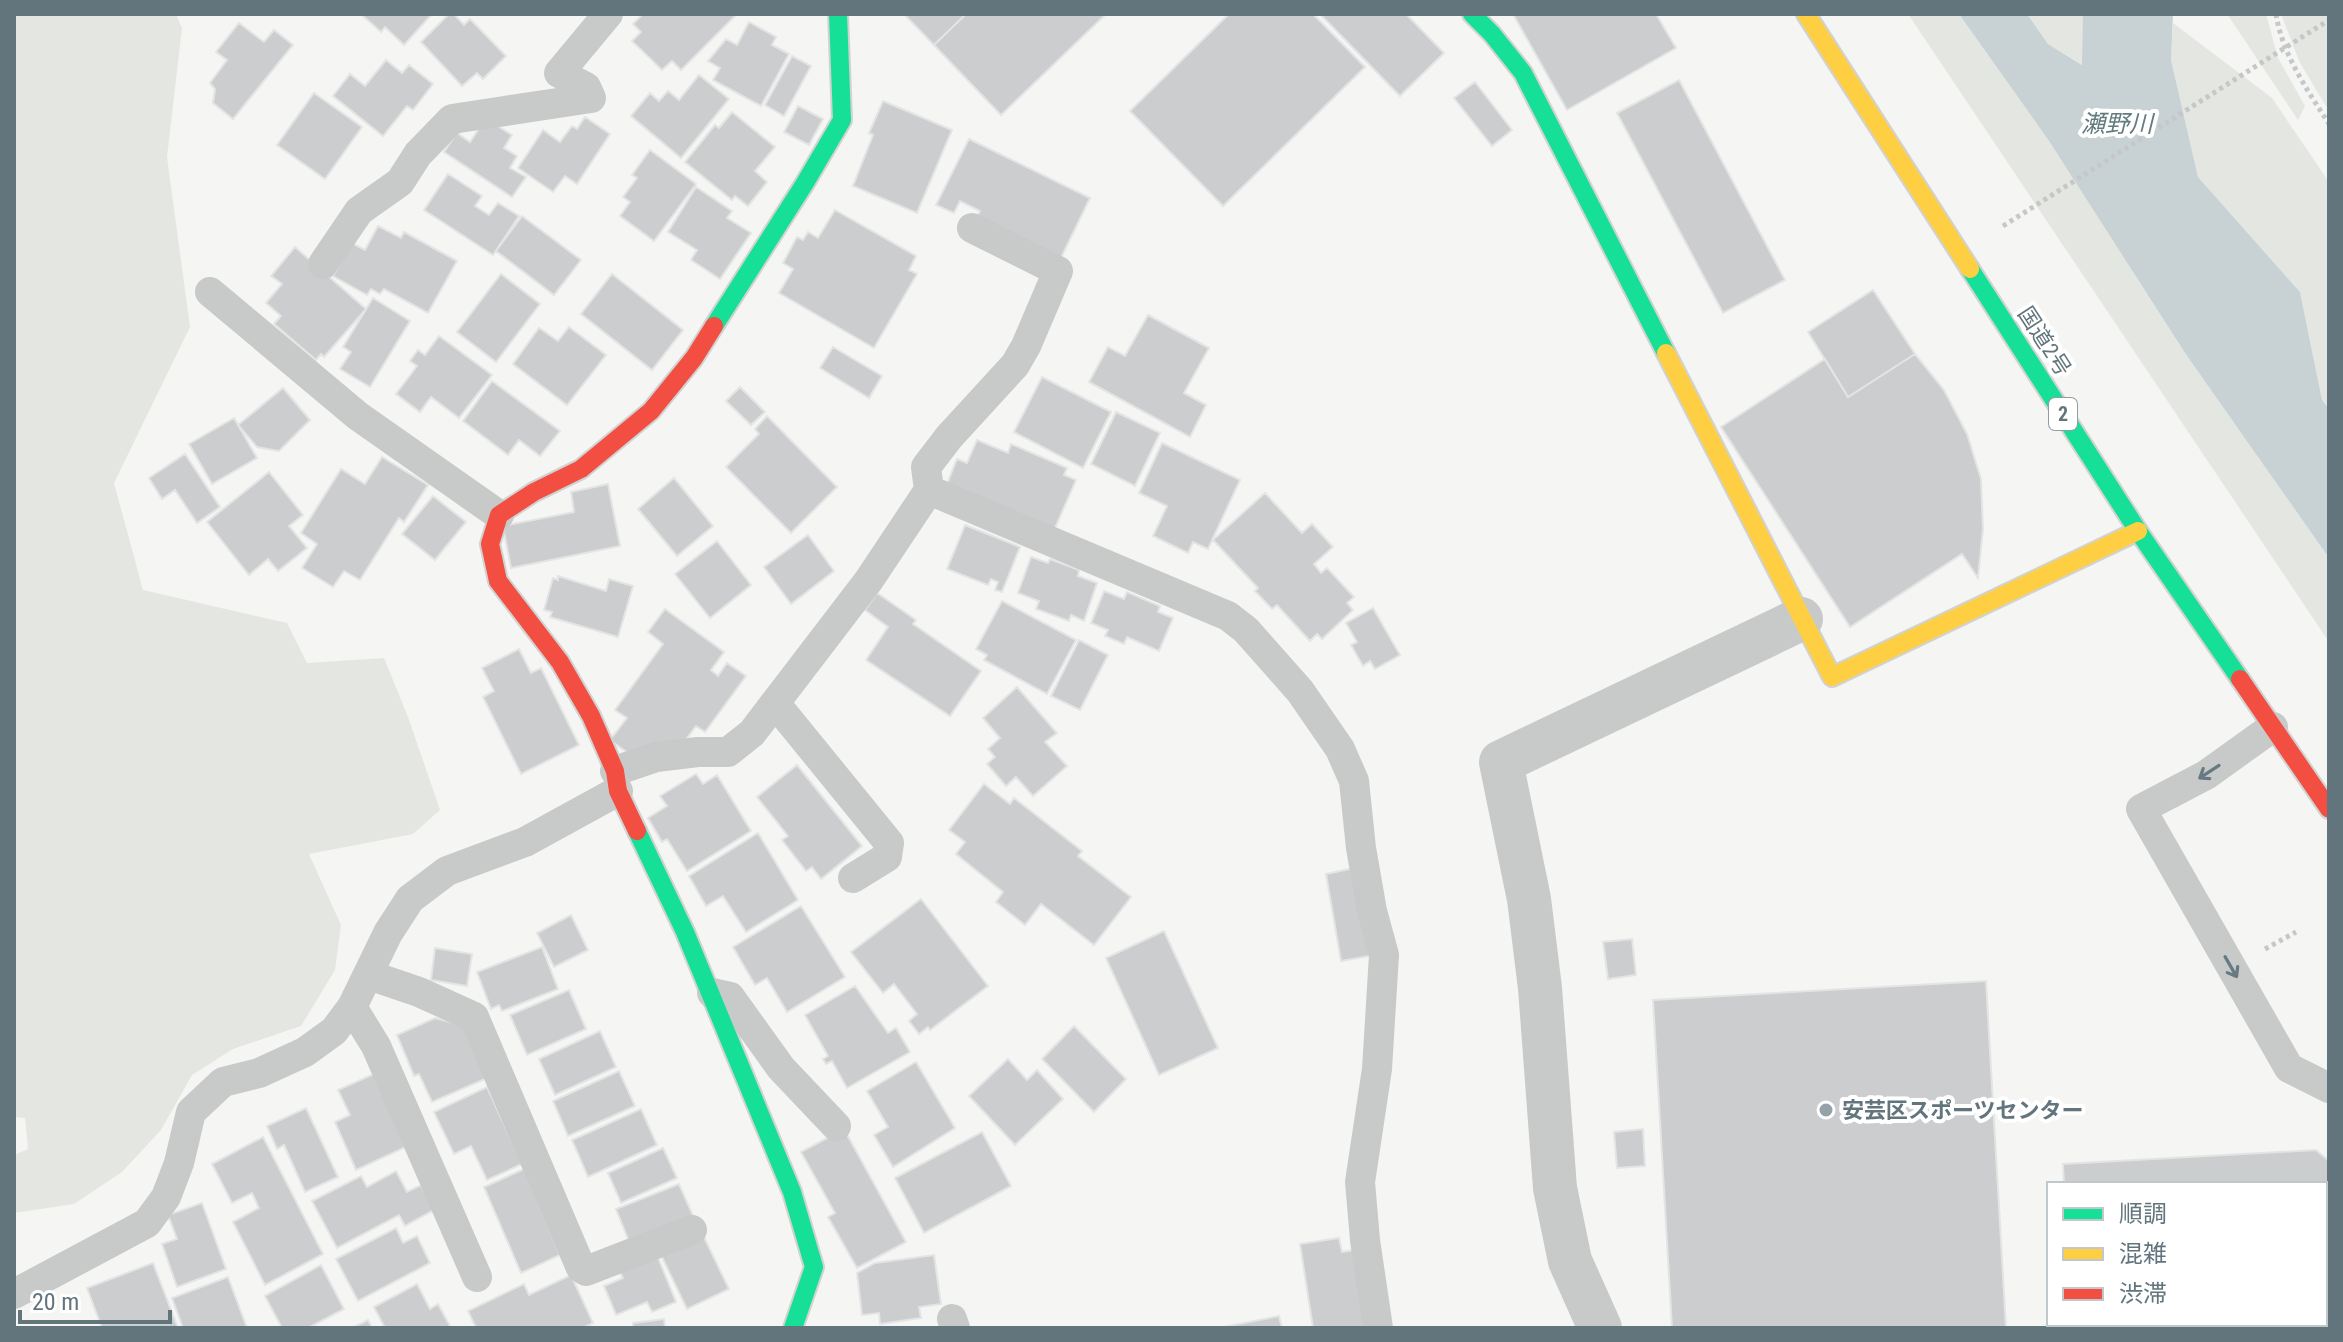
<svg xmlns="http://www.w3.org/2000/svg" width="2343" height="1342" font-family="'Roboto Condensed','Noto Sans JP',sans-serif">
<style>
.green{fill:#e4e7e1}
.water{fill:#c8d2d4}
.building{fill:#cbcdce;stroke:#e4e4e4;stroke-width:2}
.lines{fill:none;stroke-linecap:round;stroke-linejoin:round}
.fast-casing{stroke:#d1d2d2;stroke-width:22}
.slow-casing{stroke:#d1d2d2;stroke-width:22}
.jam-casing{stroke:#d1d2d2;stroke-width:22}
.path{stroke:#c5c7c8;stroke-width:5;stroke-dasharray:4 4;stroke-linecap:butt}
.lane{stroke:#c8caca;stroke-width:30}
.street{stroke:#c8caca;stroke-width:44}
.fast{stroke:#16e098;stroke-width:18}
.slow{stroke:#ffcf43;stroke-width:18}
.jam{stroke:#f24e42;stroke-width:18}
.path-bridge{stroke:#c5c7c8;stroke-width:5;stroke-dasharray:4 4;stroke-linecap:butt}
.oneway{stroke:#677981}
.poi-dot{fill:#95a2a7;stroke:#fff;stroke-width:3}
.labels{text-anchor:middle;stroke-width:8;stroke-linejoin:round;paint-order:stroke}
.shield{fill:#fff;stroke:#919ea4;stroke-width:2}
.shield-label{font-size:20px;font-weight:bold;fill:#62757d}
.street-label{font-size:22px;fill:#62757d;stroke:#fff}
.poi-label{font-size:22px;font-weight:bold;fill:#62757d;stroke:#fff;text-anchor:start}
.water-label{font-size:24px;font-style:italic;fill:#627b7f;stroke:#fff}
</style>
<rect width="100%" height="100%" fill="#f5f5f4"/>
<!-- green -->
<path class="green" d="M14 14H176L182 28 167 157 190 327 114 483 143 590 287 623 307 663 384 658 408 717 440 810 413 834 309 854 341 925 335 970 301 1026 233 1049 192 1075 161 1130 122 1172 74 1204 14 1213V1155L28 1149 25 1118 14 1117Z
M1908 14H1959L2049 141 2185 353 2329 558V642Z
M2027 14H2083V65L2048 44Z
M2227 14H2266L2278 58 2305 106 2298 120Z
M2281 14H2329V111L2300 63Z
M2173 23 2272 98 2329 182V409L2322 400 2300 292 2198 177 2171 60Z"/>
<!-- water -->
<path class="water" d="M1959 14H2027L2048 44 2082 65 2083 14H2173L2171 60 2198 177 2300 292 2322 400 2329 409V558L2185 353 2049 141Z"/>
<!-- building -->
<path class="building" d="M361 14H432L404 45 385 27 381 32Z
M449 14H454L464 25 470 19 506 56 483 79 477 73 462 86 421 42Z
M643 14H737L681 70 672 61 662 70 632 41 641 32 633 24Z
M904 14H966L934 45Z
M966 14H1106L1001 115 934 45Z
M1229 14H1313L1365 67 1223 206 1130 111Z
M1320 14H1406L1444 53 1400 96Z
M1513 14H1656L1676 48 1567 110Z
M749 22 776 37 772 45 789 54 761 106 713 80 720 68 708 61 726 39 737 45Z
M239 23 264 42 274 30 293 45 233 119 213 103 215 89 210 83 227 60 216 52Z
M792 56 811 66 784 116 765 105Z
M386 60 402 73 409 65 433 84 413 110 407 106 383 136 333 96 350 74 365 86Z
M699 75 729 99 681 158 631 116 650 93 659 101 668 91 679 100Z
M1679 80 1785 280 1723 313 1617 113Z
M1475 82 1512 130 1492 146 1454 98Z
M314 93 362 127 325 179 277 145Z
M883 101 952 130 917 213 853 186 873 135 869 133Z
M798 106 823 119 809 145 784 132Z
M732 112 775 147 755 171 767 182 748 206 735 196 732 200 685 162 715 125 719 128Z
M585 117 610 134 577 184 565 176 553 192 518 168 543 130 560 142 572 126 577 129Z
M493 123 512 135 504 148 517 156 510 168 526 177 512 197 444 152 457 133 470 142 480 127Z
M969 139 1090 198 1058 264 974 223 980 211 960 201 954 213 936 205Z
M650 150 696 184 654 241 620 216 630 202 623 197 637 178 632 175Z
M448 174 482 196 475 206 489 215 498 203 519 216 493 255 424 210Z
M696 187 732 211 727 218 751 233 720 279 691 260 697 250 668 232Z
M835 210 916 256 909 270 917 274 874 348 779 293 793 269 783 263 797 237 803 240 808 232 818 238Z
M522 216 581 260 554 295 496 251Z
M378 226 401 238 404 232 457 261 428 313 384 289 380 294 371 289 367 295 333 276 352 243 365 250Z
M295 247 366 309 324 357 321 354 316 360 274 324 281 316 266 303 282 284 271 276Z
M501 274 540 304 496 362 457 332Z
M612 274 683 330 652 370 581 314Z
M1873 290 1915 354 1848 397 1808 332Z
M373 298 410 321 370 387 340 369 351 352 343 347Z
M1148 315 1209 348 1184 393 1206 405 1190 437 1089 382 1108 347 1125 356Z
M569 327 606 355 567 405 513 364 539 328 558 341Z
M439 336 492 375 459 418 431 397 420 412 396 394 417 366 410 361 418 350 425 355Z
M833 347 882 376 869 398 820 368Z
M1915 354 1944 390 1967 434 1981 479 1983 529 1978 578 1962 554 1850 627 1721 427 1825 359 1848 397Z
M1042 377 1111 412 1083 468 1014 432Z
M492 381 560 431 540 456 519 440 508 455 463 421Z
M740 387 765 412 751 425 726 401Z
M283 388 310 420 279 451 257 447 238 425Z
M1116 412 1160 433 1135 486 1091 464Z
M767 416 837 487 791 533 726 467 759 434 755 429Z
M234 418 257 458 212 484 189 444Z
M977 440 1008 453 1011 444 1067 468 1064 475 1076 480 1052 535 945 489 957 459 967 463Z
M1162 443 1240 480 1208 549 1193 542 1188 553 1153 536 1167 506 1139 493Z
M185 454 220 507 197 523 175 490 162 499 149 478Z
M382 457 428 485 404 522 399 518 360 580 344 571 333 587 302 568 317 544 301 533 341 469 365 484Z
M269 472 303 515 289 526 307 548 278 571 268 559 249 575 207 522Z
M674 478 713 526 677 556 638 509Z
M608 484 620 546 511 568 503 526 574 512 571 492Z
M1265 493 1302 533 1312 524 1333 547 1314 564 1321 573 1327 568 1354 597 1347 603 1353 610 1322 639 1317 634 1310 641 1277 605 1272 609 1255 591 1258 588 1213 540Z
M433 496 466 522 435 560 402 534Z
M965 525 1020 547 1002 592 995 590 998 582 991 579 988 585 947 569Z
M808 535 834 571 791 604 764 567Z
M717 541 751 585 710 618 675 574Z
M1031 557 1048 563 1050 559 1079 570 1078 576 1097 583 1084 621 1071 615 1069 621 1036 609 1039 601 1018 593Z
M558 576 606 591 609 579 633 586 618 637 550 617 552 612 544 610 553 578 558 580Z
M1104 591 1124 599 1127 592 1160 606 1158 612 1173 618 1159 651 1127 637 1124 644 1105 636 1108 630 1091 623Z
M877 593 916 620 913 624 981 671 950 716 866 660 888 627 865 610Z
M1002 601 1076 640 1047 694 984 660 987 655 976 649Z
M1373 608 1400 655 1375 669 1370 661 1363 666 1351 645 1357 642 1346 623Z
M665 609 724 652 711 670 718 676 727 663 746 676 705 732 696 726 681 746 628 753 610 740 627 718 615 710 663 644 648 632Z
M1079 640 1108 655 1080 710 1051 696Z
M519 649 531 673 541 668 579 745 521 774 483 697 494 691 482 668Z
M1017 687 1057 733 1045 742 1067 766 1033 796 1016 777 1006 786 987 764 995 757 988 749 1000 738 983 718Z
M797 765 862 846 821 879 812 867 806 871 782 840 788 836 757 797Z
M696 774 703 784 717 775 751 831 687 871 667 839 662 842 648 818 667 806 660 796Z
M984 784 1010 804 1014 798 1082 851 1078 856 1131 897 1094 945 1041 904 1025 925 996 902 1003 892 956 854 965 842 949 830Z
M758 833 798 900 746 932 723 896 706 906 689 876Z
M1359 867 1375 955 1341 961 1326 874Z
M921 899 988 986 930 1030 928 1027 919 1034 909 1021 917 1014 894 984 883 993 851 952Z
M801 906 845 977 787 1012 767 978 755 985 733 947Z
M571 915 588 950 554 967 537 933Z
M1164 931 1218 1048 1159 1075 1106 958Z
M1632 939 1636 975 1608 979 1603 942Z
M542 947 558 989 502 1011 499 1005 491 1009 477 972Z
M435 948 472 954 467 986 431 980Z
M1986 981 2006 1328H1672L1653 1000Z
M855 986 888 1033 896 1028 910 1052 847 1088 832 1061 826 1064 823 1059 828 1056 805 1015Z
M569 990 586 1029 527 1055 510 1015Z
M435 1018 470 1027 492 1076 432 1102 419 1074 414 1076 397 1035Z
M1074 1026 1126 1079 1094 1112 1042 1059Z
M600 1031 616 1067 555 1095 539 1059Z
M1008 1059 1027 1080 1037 1070 1063 1099 1015 1145 969 1096Z
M916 1062 955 1128 893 1167 874 1135 888 1127 867 1091Z
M619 1071 635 1106 568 1136 553 1101Z
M376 1073 408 1146 356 1170 335 1122 350 1115 338 1090Z
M487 1087 522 1164 487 1180 471 1146 454 1154 434 1112Z
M306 1108 338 1177 305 1192 284 1145 277 1149 267 1126Z
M641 1109 657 1145 588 1177 572 1140Z
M844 1129 906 1242 857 1268 828 1217 835 1213 801 1152Z
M1643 1129 1645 1166 1617 1168 1614 1132Z
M982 1132 1011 1186 924 1233 895 1178Z
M263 1137 323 1254 265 1285 233 1222 259 1208 252 1193 232 1203 212 1164Z
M663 1148 677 1178 621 1203 608 1173Z
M2316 1150 2329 1161V1328H2072L2071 1324H2325V1184H2064L2063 1164Z
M524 1169 560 1255 521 1273 484 1187Z
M396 1171 407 1192 421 1185 434 1210 405 1226 399 1215 337 1248 312 1201 361 1176 367 1187Z
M679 1184 694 1218 630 1244 616 1209Z
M202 1203 226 1269 177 1287 162 1244 177 1239 168 1215Z
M396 1228 403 1243 417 1236 430 1263 358 1301 336 1259Z
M702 1233 729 1289 687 1309 660 1253Z
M1339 1238 1342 1252 1354 1250 1366 1328H1313L1300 1244Z
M657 1255 676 1302 652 1312 647 1302 616 1315 604 1286 623 1278 619 1270Z
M934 1255 941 1304 919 1307 921 1318 880 1324 879 1313 862 1315 857 1273 875 1263Z
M153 1263 178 1328H102L87 1288Z
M321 1265 344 1309 308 1328H282L265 1296Z
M571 1275 593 1323 583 1328H476L468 1311 524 1284 529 1295Z
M228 1277 247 1328H183L172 1298Z
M417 1284 430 1309 438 1304 451 1328H385L374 1307Z
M1279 1316 1282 1328 1224 1327Z
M664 1319 665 1328H633V1323Z
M368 1320 372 1328H352Z"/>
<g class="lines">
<!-- fast casing -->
<g class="fast-casing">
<path id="fast" d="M1472 14 1492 34 1523 73 1666 353
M1970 269 2138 531 2240 679
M714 326 805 183 842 120 838 14
M637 831 685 932 792 1192 814 1267 793 1328"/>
</g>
<!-- slow casing -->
<g class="slow-casing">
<path id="slow" d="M1806 14 1970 269
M1666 353 1832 677 2138 531"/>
</g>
<!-- jam casing -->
<g class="jam-casing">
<path id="jam" d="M2240 679 2329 809
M637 831 618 791 615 771 591 716 560 662 498 581 490 544 499 515 534 492 581 469 651 411 694 358 714 326"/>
</g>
<!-- path -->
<path class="path" d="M2276 14C2282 54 2308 91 2329 124
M2265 949 2296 932"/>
<!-- lane -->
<path class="lane" d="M323 264 359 211 400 182 418 154 452 119 591 98 586 87 559 73 608 14
M210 292 358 416 499 515
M929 490 1228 616 1246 630 1300 691 1340 749 1354 781 1361 848 1372 911 1384 955 1377 1069 1360 1182 1365 1240 1378 1328
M775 703 889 843 887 857 853 878
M2273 727 2206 775 2141 809 2289 1068 2329 1088
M615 771 656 757 698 752H728L752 733 869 580 929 490 926 467 949 437 1015 365 1026 346 1058 271 972 228
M369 975 419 992 474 1017 581 1268 586 1271 692 1230
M712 993 730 997 781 1068 836 1126
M352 1007 376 1046 477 1277
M14 1294 147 1223 166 1197 179 1163 191 1112 223 1082 259 1073 305 1052 334 1031 352 1007 388 933 410 899 447 871 525 842 618 791
M952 1319 955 1328"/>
<!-- street -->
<path class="street" d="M1600 1328 1570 1261 1555 1188 1540 988 1529 899 1501 762 1801 619"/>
<!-- fast -->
<use href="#fast" class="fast"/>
<!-- slow -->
<use href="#slow" class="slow"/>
<!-- jam -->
<use href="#jam" class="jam"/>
<!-- path-bridge -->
<path class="path-bridge" d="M2003 226 2329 20"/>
</g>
<!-- one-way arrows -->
<defs><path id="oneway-shaft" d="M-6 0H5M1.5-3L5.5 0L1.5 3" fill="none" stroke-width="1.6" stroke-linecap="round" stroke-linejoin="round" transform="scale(2)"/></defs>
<g class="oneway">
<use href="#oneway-shaft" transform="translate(2209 772) rotate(147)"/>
<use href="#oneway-shaft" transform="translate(2231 967) rotate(60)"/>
</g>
<!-- markers -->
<circle class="poi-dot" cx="1826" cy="1110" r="8"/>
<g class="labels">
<!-- shield labels -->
<rect class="shield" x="2049" y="398" width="28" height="32" rx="6"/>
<g class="shield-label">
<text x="2063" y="421">2</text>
</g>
<!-- street labels -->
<g class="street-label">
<text transform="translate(2045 341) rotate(57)" y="8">国道2号</text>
</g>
<!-- poi labels -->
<g class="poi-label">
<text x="1842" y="1118">安芸区スポーツセンター</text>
</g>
<!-- water labels -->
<g class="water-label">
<text x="2117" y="132">瀬野川</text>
</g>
</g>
<!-- border -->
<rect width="2343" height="1342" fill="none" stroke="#62757d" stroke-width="32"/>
<!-- legend -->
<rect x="2047" y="1182" width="280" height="144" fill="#ffffff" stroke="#c0c8cb" stroke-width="2"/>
<rect x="2063" y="1208" width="40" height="12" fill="#16e098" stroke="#c0c8cb" stroke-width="2"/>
<text x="2119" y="1222" font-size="24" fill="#62757d">順調</text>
<rect x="2063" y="1248" width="40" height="12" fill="#ffcf43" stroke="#c0c8cb" stroke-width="2"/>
<text x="2119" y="1262" font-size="24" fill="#62757d">混雑</text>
<rect x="2063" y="1288" width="40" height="12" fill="#f24e42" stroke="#c0c8cb" stroke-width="2"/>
<text x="2119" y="1302" font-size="24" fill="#62757d">渋滞</text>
<!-- scale -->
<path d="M20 1310v12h150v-12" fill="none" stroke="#62757d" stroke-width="4"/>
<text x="32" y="1310" font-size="24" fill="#62757d" stroke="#ffffff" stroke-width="6" paint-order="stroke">20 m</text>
</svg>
